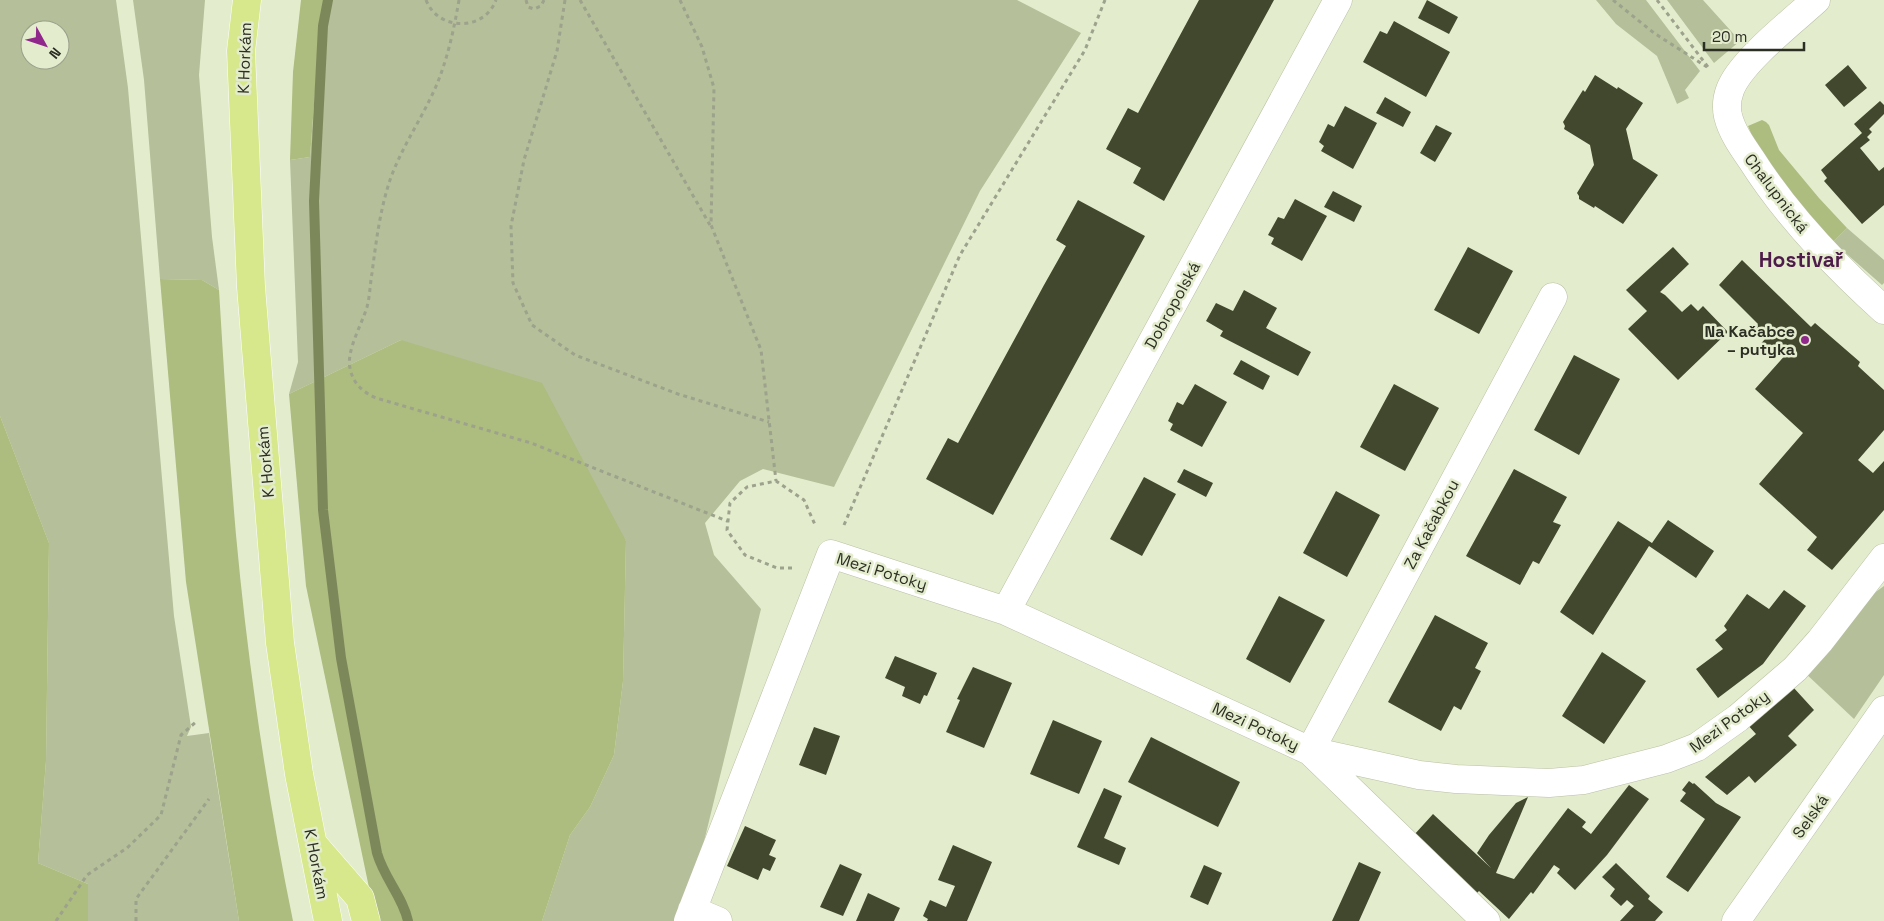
<svg xmlns="http://www.w3.org/2000/svg" width="1884" height="921" font-family="'Space Grotesk',sans-serif">
<style>
.green{fill:#b5bf99;fill-rule:evenodd}
.forest{fill:#adbc7f}
.lines{fill:none;stroke-linecap:round;stroke-linejoin:round}
.stream{stroke:#7d885a;stroke-width:10}
.building{fill:#41482e}
.minor-casing{stroke:#b9c1a4;stroke-width:29}
.major-casing{stroke:#fff;stroke-width:29}
.path{stroke:#9ca28b;stroke-width:3;stroke-dasharray:4 4;stroke-linecap:butt}
.minor{stroke:#fff;stroke-width:28}
.major{stroke:#d6e88b;stroke-width:28}
.poi-dot{fill:#90278b;stroke:#e4ecce;stroke-width:2}
.labels{text-anchor:middle;stroke-width:5;stroke-linejoin:round;paint-order:stroke}
.street-label{font-size:16px;fill:#2b2e23;stroke:#e4ecce}
.poi-label{font-size:16px;font-weight:bold;fill:#2b2e23;stroke:#e4ecce;text-anchor:end}
.district-label{font-size:21px;font-weight:bold;fill:#4e1c4b;stroke:#e4ecce}
</style>
<rect width="100%" height="100%" fill="#e4ecce"/>
<!-- green -->
<path class="green" d="M0 0H116L128 88 174 616 191 727 187 736 209 733 239 921H88V884L38 863 46 761 49 543 0 416ZM30 30H60V60H30Z
M133 0H205L199 75 212 237 219 290 202 280 160 279 144 80Z
M324 0H1017L1081 33 980 191 834 487 763 469 740 481 705 523 714 555 761 609 697 870 679 921H542L570 835 590 807 614 755 623 681 626 541 401 340 289 394 298 362 290 160 310 157 320 27Z
M1596 0H1646L1700 71 1685 90 1689 98 1677 104 1657 56 1616 24Z
M1667 0H1703L1740 41 1714 63Z
M1847 228 1884 260V283L1882 285 1833 242Z
M1884 586V675L1854 719 1803 671 1866 599Z"/>
<!-- forest -->
<path class="forest" d="M301 0H324L320 27 310 157 290 160 293 72Z
M1762 120 1766 122 1769 125 1779 150 1819 198 1847 228 1833 242C1802 209 1765 170 1748 126Z
M160 279 202 280 219 290C224 372 229 454 236 535 248 665 267 794 293 921H239L186 582Z
M401 340 542 383 626 541 623 681 614 755 590 807 570 835 542 921H376L306 586 289 394Z
M0 416 49 543 46 761 38 863 88 884V921H0Z"/>
<g class="lines">
<!-- stream -->
<path class="stream" d="M328 0 323 26 314 201 323 510 341 658 377 853C384 878 403 897 408 921"/>
</g>
<!-- building -->
<path class="building" d="M1199 0H1274L1164 201 1133 183 1141 168 1106 149 1128 108 1138 113Z
M1427 0 1458 17 1449 34 1418 18Z
M1394 21 1450 52 1426 97 1363 62 1380 31 1387 34Z
M1848 65 1867 88 1844 107 1825 85Z
M1595 75 1617 89 1618 87 1643 103 1626 129 1633 159 1658 175 1623 224 1595 206 1594 208 1579 199V196L1577 193 1594 165 1590 145 1564 129 1565 126 1563 122 1583 90 1585 92Z
M1385 97 1411 112 1403 127 1376 113Z
M1880 101 1884 105V114L1869 129 1872 132 1867 137 1870 140 1860 148 1879 171 1884 167V205L1862 224 1824 181 1827 178 1821 170 1862 133 1854 124Z
M1345 106 1377 123 1353 169 1321 151 1324 146 1319 142 1328 124 1334 127Z
M1436 125 1452 133 1435 162 1420 153Z
M1333 191 1362 206 1354 222 1324 207Z
M1295 199 1327 216 1302 261 1271 244 1274 238 1268 235 1278 217 1284 219Z
M1078 200 1145 236 993 515 926 479 948 438 958 443 1044 285 1066 246 1056 240Z
M1468 247 1513 271 1479 334 1434 310Z
M1673 247 1689 264 1660 292 1665 295 1682 312 1691 304 1698 311 1703 306 1728 332 1678 380 1628 329 1647 311 1626 290Z
M1742 260 1811 327 1815 323 1860 362 1858 366 1859 367 1884 390V430L1858 460 1873 473 1884 461V510L1832 570 1807 550 1817 537 1759 484 1803 433 1755 389 1788 352 1780 344 1768 357 1758 347 1765 339 1753 329 1758 324 1719 285Z
M1244 290 1277 308 1266 328 1311 352 1298 376 1220 336 1223 331 1206 321 1216 303 1233 311Z
M1574 355 1620 379 1579 455 1534 430Z
M1241 360 1270 376 1263 390 1233 374Z
M1195 384 1227 402 1202 447 1170 430 1173 424 1168 421 1177 402 1183 405Z
M1394 384 1439 408 1405 471 1360 447Z
M1184 469 1213 483 1206 497 1177 482Z
M1514 469 1567 497 1553 522 1561 525 1539 564 1533 561 1520 585 1466 556Z
M1144 477 1176 494 1142 556 1110 539Z
M1336 491 1380 515 1347 577 1303 553Z
M1668 520 1714 551 1696 578 1649 546 1593 635 1560 612 1618 521 1652 543Z
M1784 590 1806 606 1763 664 1718 698 1696 669 1723 649 1715 640 1727 630 1724 626 1747 594 1769 609Z
M1279 596 1325 620 1290 683 1246 659Z
M1435 615 1488 643 1475 668 1481 671 1461 710 1454 706 1441 731 1388 702Z
M1602 652 1646 681 1604 744 1562 716Z
M895 656 937 673 927 696 924 695 920 704 902 696 905 687 885 678Z
M973 667 1012 683 984 748 946 732 960 700 957 699Z
M1793 687 1814 710 1788 736 1797 745 1755 783 1749 776 1727 795 1705 777 1756 734 1746 723 1758 712 1762 716Z
M1053 720 1102 741 1079 794 1030 774Z
M814 727 840 736 826 775 799 765Z
M1151 737 1240 782 1218 827 1128 782Z
M1689 781 1693 784 1694 783 1716 803 1741 817 1688 892 1666 877 1705 819 1680 801 1686 793 1682 790Z
M1629 785 1649 799 1607 855 1575 890 1557 873 1560 869 1554 865 1533 894 1531 892 1509 919 1479 891 1477 893 1414 835 1433 814 1491 868 1477 853 1489 835 1516 803 1528 797 1496 873 1514 879 1568 808 1586 822 1582 827 1591 834Z
M1104 788 1122 796 1104 838 1126 848 1119 865 1077 847Z
M745 826 776 840 769 855 776 858 770 871 763 868 758 880 727 866Z
M953 845 992 862 967 921H927L928 919 923 916 930 900 946 907 955 886 938 880Z
M1359 862 1381 872 1359 921H1332Z
M1616 863 1650 896 1648 899 1663 912 1655 921H1620L1634 906 1627 900 1621 906 1610 896 1615 889 1602 877Z
M840 864 862 874 843 916 820 907Z
M1204 865 1222 873 1208 905 1190 897Z
M868 893 900 908 894 921H856Z"/>
<g class="lines">
<!-- minor casing -->
<g class="minor-casing">
<path id="minor" d="M1816 0C1793 21 1740 62 1730 90 1727 98 1726 107 1728 116 1732 132 1742 146 1751 159 1787 216 1834 265 1884 310
M1006 611 1338 0
M1310 751 1553 297
M1310 751 1486 921
M692 910 718 921
M688 921 831 554 1006 611 1310 751 1419 775 1456 779 1549 783 1584 780 1666 759 1697 747 1738 718 1795 669 1820 641 1884 558
M1736 921 1884 710"/>
</g>
<!-- major casing -->
<g class="major-casing">
<path id="major" d="M247 0 241 51 251 287 280 643 299 774 328 921
M314 845 360 898 366 921"/>
</g>
<!-- path -->
<path class="path" d="M426 0C438 31 484 32 496 0
M459 0C454 29 448 57 437 84 423 117 402 146 390 180 380 210 376 242 372 273 370 284 370 296 367 307 362 324 346 351 350 368 353 384 363 392 376 398L531 443 727 521
M526 0 528 7 534 9 541 6 544 0
M565 0 557 51 524 160 511 226 513 283 532 325 575 355 678 394 769 422
M580 0 710 225
M680 0 702 47 714 88 711 225 761 350 776 481
M1613 0 1654 33 1707 67
M1657 0 1708 67
M844 525 960 255 1085 50 1105 0
M792 568H777L745 555 727 530 730 503 747 487 776 481 804 500 816 527
M56 921 87 875 127 848 161 815 181 735 197 721
M136 921V899L209 799"/>
<!-- minor -->
<use href="#minor" class="minor"/>
<!-- major -->
<use href="#major" class="major"/>
</g>
<!-- markers -->
<circle class="poi-dot" cx="1805" cy="340" r="5"/>
<g class="labels">
<!-- street labels -->
<g class="street-label">
<text transform="translate(244 58) rotate(-88)" y="6">K Horkám</text>
<text transform="translate(1777 193) rotate(53)" y="6">Chalupnická</text>
<text transform="translate(1172 305) rotate(-61)" y="6">Dobropolská</text>
<text transform="translate(265 462) rotate(-95)" y="6">K Horkám</text>
<text transform="translate(1431 524) rotate(-62)" y="6">Za Kačabkou</text>
<text transform="translate(882 571) rotate(17)" y="6">Mezi Potoky</text>
<text transform="translate(1729 721) rotate(-36)" y="6">Mezi Potoky</text>
<text transform="translate(1256 726) rotate(25)" y="6">Mezi Potoky</text>
<text transform="translate(1810 816) rotate(-55)" y="6">Selská</text>
<text transform="translate(317 864) rotate(79)" y="6">K Horkám</text>
</g>
<!-- poi labels -->
<g class="poi-label">
<text x="1795" y="337">Na Kačabce<tspan x="1795" dy="18">– putyka</tspan></text>
</g>
<!-- district labels -->
<g class="district-label">
<text x="1801" y="267">Hostivař</text>
</g>
</g>
<!-- north arrow -->
<g transform="translate(45 45) rotate(130)"><circle r="24" fill="#e4ecce" stroke="#9aa08a"/>
<path d="M0-4L9 19L0 12L-9 19Z" fill="#90278b"/>
<text y="-8" font-size="14" font-weight="bold" text-anchor="middle" fill="#2b2e23">N</text>
</g>
<!-- scale -->
<path d="M1704 42v8h100v-8" fill="none" stroke="#2b2e23" stroke-width="2.5"/>
<text x="1712" y="42" font-size="15" fill="#2b2e23" stroke="#e4ecce" stroke-width="4" paint-order="stroke">20 m</text>
</svg>
